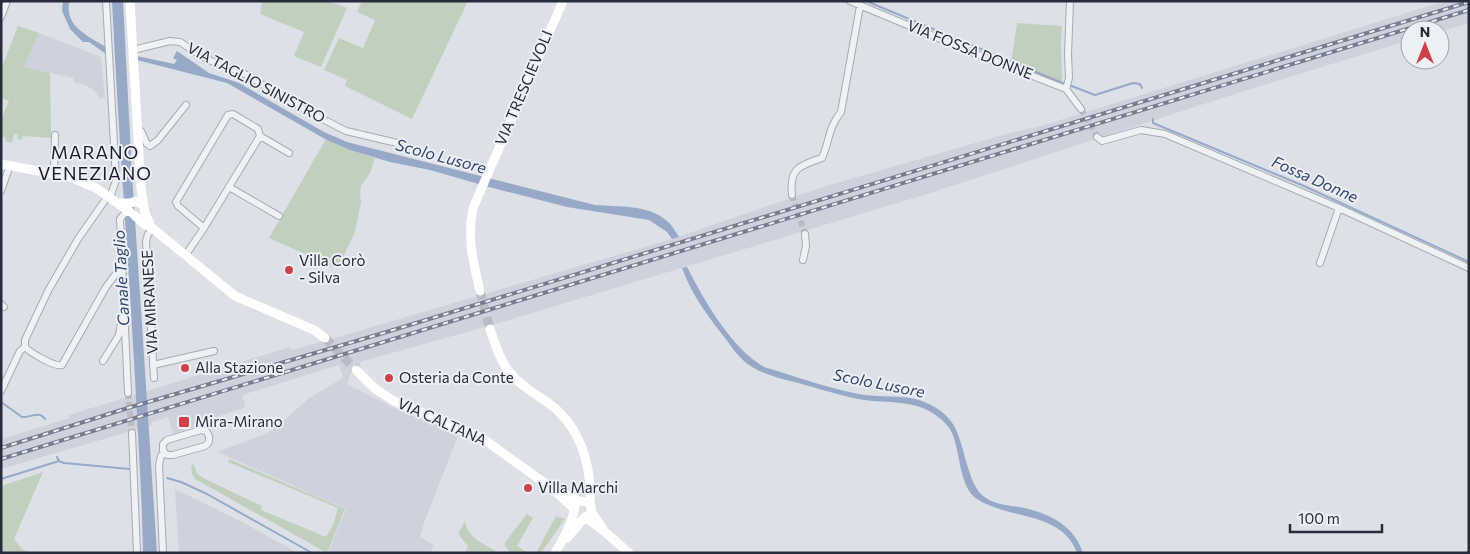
<svg xmlns="http://www.w3.org/2000/svg" width="1470" height="554" font-family="Commissioner,sans-serif">
<style>
.built{fill:#cfd2dc}
.green{fill:#c1d0be}
.water{fill:#98a9c7}
.lines{fill:none;stroke-linecap:round;stroke-linejoin:round}
.stream{stroke:#98a9c7;stroke-width:2}
.minor-tunnel{stroke:#b9bcc5;stroke-width:6;stroke-dasharray:6 3;stroke-linecap:butt}
.secondary-tunnel{stroke:#b9bcc5;stroke-width:9;stroke-dasharray:9 4.5;stroke-linecap:butt}
.minor-casing{stroke:#a6aab4;stroke-width:8}
.minor{stroke:#f0f1f5;stroke-width:6}
.secondary{stroke:#fff;stroke-width:9}
.rail-casing{stroke:#777d90;stroke-width:4}
.rail{stroke:#eceff4;stroke-width:2;stroke-dasharray:5.5;stroke-linecap:butt}
.poi-dot{fill:#cc4248;stroke:#eceff4;stroke-width:2}
.labels{text-anchor:middle;stroke-width:4;stroke-linejoin:round;paint-order:stroke}
.street-label{font-size:15px;fill:#272c3d;stroke:#eceff4}
.poi-label{font-size:15px;fill:#272c3d;stroke:#eceff4;text-anchor:start}
.water-label{font-size:16px;font-style:italic;fill:#324770;stroke:#eceff4}
.quarter-label{font-size:18px;letter-spacing:1px;fill:#191e2e;stroke:#eceff4}
</style>
<rect width="100%" height="100%" fill="#dde0e7"/>
<!-- built -->
<path class="built" d="M1445 1H1469V23L1440 32V30H1410V40L1244 91 927 194 499 323 360 362 361 369 351 372 347 384 400 411 459 433 424 523 420 537 434 545 430 553H328L346 509 217 452 265 434 278 426 309 398 343 378 339 365 242 395 245 405 244 408 198 423V426L173 434 168 417 152 422V425L1 469V439L70 418 69 415 290 347 292 350 331 339 672 239 823 187 1006 134 1041 126Z
M39 33 101 57 105 98 100 99 94 90 85 85 75 83 73 78 24 67Z
M175 489 244 523 298 553H179Z"/>
<!-- green -->
<path class="green" d="M262 1H328L347 8 321 67 294 56 304 32 260 14Z
M362 1H468L412 119 345 86 347 80 324 70 339 38 363 48 375 20 357 12Z
M1017 23 1062 26 1061 41 1062 84 1011 64Z
M18 26 39 33 24 67 50 73 51 138 23 136 22 140 17 139 18 135 14 134 12 143 5 141 6 138 1 137V119L9 101 1 98V69Z
M326 139 350 150 375 158 370 173 361 186 360 194 361 202 355 232 339 266 334 267 269 238Z
M229 459 345 509 327 553 195 479 192 474 191 466 194 464 197 474 205 479 262 506 261 510 326 537 333 525 338 508 228 462Z
M43 472 14 539 22 549 29 553H1V486Z
M527 514 533 518 517 546 528 553H511L505 546V542Z
M556 516 565 519 541 553H536Z
M465 521C467 539 486 544 499 553H465L468 546 458 534Z"/>
<!-- water -->
<path class="water" d="M63 1H72L69 3C65 28 91 37 107 48V53L106 54 89 42H83L70 29 62 11Z
M112 1H123L132 174 157 553H143C142 495 138 437 135 379 128 253 118 127 112 1Z
M177 51 209 73 239 83 324 132 347 142 595 205C618 207 648 204 667 221 672 225 675 231 679 237L672 239 667 232 649 220 567 207 489 187 430 170 390 162 350 150 325 139 227 83 137 60V56L174 64 177 60 173 58Z
M687 267C704 300 731 348 764 367 795 376 827 388 859 394 879 398 902 394 922 401 933 405 944 412 950 420 966 439 965 485 986 498 996 505 1008 505 1019 507 1046 512 1074 524 1083 553H1077C1062 511 1009 520 977 499 958 487 961 448 950 429 946 423 940 418 934 414 914 400 887 403 864 400 845 397 827 391 809 386 788 380 762 376 745 362 738 356 733 349 728 342 710 319 692 296 682 268Z"/>
<g class="lines">
<!-- stream -->
<path class="stream" d="M866 1 1065 84
M1069 85 1095 95 1133 83 1140 84 1142 88
M1153 119V123L1304 186 1469 262
M1 402 22 417C30 418 39 410 45 419
M57 457 59 461 64 463 130 469
M167 478 181 482 207 494 312 553
M1 479 59 461"/>
<!-- minor-tunnel -->
<path class="minor-tunnel" d="M1081 109 1097 137
M792 195 805 234
M128 393 132 433"/>
<!-- secondary-tunnel -->
<path class="secondary-tunnel" d="M480 291 490 329
M325 338 356 370"/>
<!-- minor casing -->
<g class="minor-casing">
<path id="minor" d="M106 1 116 180 110 198
M850 1 974 53 1066 89 1081 109
M1 17 7 1
M133 50 170 41 180 42 206 59 243 73 305 110 346 131 397 143
M1066 89 1069 78 1068 54 1070 1
M138 130 141 131 147 144 150 146 158 140 186 105
M1097 137 1102 141 1141 130 1165 134 1339 208 1469 268
M54 172 55 135
M229 187 279 216
M1 191 10 165
M792 195C789 168 799 166 822 158 830 140 828 128 841 112L860 6
M204 228 178 206 176 202 228 115 233 114 258 129 260 136 289 153
M153 229 148 234 146 241 154 378
M185 256 204 228 260 136
M803 260 806 246 805 234
M1320 263 1339 208
M1 304 4 307
M25 347C31 353 54 367 62 365L106 287 115 275 122 270
M103 361 119 335 122 317
M153 365 214 351
M1 391 20 351 25 347V340L48 291 78 239 108 196
M128 393 120 219 124 214 130 212
M201 430 206 431C210 436 211 442 205 446L173 455H167L163 451V444L167 440Z
M132 433 137 553
M163 553 159 465 161 456 165 453"/>
</g>
<!-- minor -->
<use href="#minor" class="minor"/>
<!-- secondary -->
<path class="secondary" d="M130 1 141 188 145 213 151 227
M1 164 70 177 96 188 130 212
M119 203H131L136 201 143 205
M134 215 144 224 151 227 235 296 314 330 325 338
M480 291C473 261 467 240 473 208L563 1
M490 329C495 344 500 361 511 374 521 386 534 393 547 402 580 425 592 465 590 504
M356 370 374 388 394 401 482 438 553 489 574 509
M559 491 579 501 588 502 591 506V511L605 532
M585 517 605 532 629 553
M567 538 584 518 589 515
M555 553C564 538 573 522 575 506"/>
<!-- rail casing -->
<g class="rail-casing">
<path id="rail" d="M1 448 131 407 380 334 1469 2
M1 459 1469 10"/>
</g>
<!-- rail -->
<use href="#rail" class="rail"/>
</g>
<!-- markers -->
<g class="poi-dot">
<circle cx="289" cy="270" r="5"/>
<circle cx="185" cy="368" r="5"/>
<circle cx="389" cy="378" r="5"/>
<rect x="178" y="416" width="12" height="12" rx="2.5"/>
<circle cx="528" cy="488" r="5"/>
</g>
<g class="labels">
<!-- street labels -->
<g class="street-label">
<text transform="translate(970 50) rotate(22)" y="5">VIA FOSSA DONNE</text>
<text transform="translate(256 83) rotate(28)" y="5">VIA TAGLIO SINISTRO</text>
<text transform="translate(524 88) rotate(-67)" y="5">VIA TRESCIEVOLI</text>
<text transform="translate(150 302) rotate(-93)" y="5">VIA MIRANESE</text>
<text transform="translate(442 422) rotate(24)" y="5">VIA CALTANA</text>
</g>
<!-- poi labels -->
<g class="poi-label">
<text x="299" y="266">Villa Corò<tspan x="299" dy="17">- Silva</tspan></text>
<text x="195" y="373">Alla Stazione</text>
<text x="399" y="383">Osteria da Conte</text>
<text x="195" y="427">Mira-Mirano</text>
<text x="538" y="493">Villa Marchi</text>
</g>
<!-- water labels -->
<g class="water-label">
<text transform="translate(441 156) rotate(15)" y="6">Scolo Lusore</text>
<text transform="translate(1315 179) rotate(24)" y="6">Fossa Donne</text>
<text transform="translate(121 278) rotate(-93)" y="6">Canale Taglio</text>
<text transform="translate(879 383) rotate(11)" y="6">Scolo Lusore</text>
</g>
<!-- quarter labels -->
<g class="quarter-label">
<text x="95" y="159">MARANO<tspan x="95" dy="21">VENEZIANO</tspan></text>
</g>
</g>
<!-- border -->
<rect width="1470" height="554" fill="none" stroke="#272c3d" stroke-width="5"/>
<!-- north arrow -->
<g transform="translate(1425 45)"><circle r="24" fill="#eceff4" stroke="#9da1ab"/>
<path d="M0-4L9 19L0 12L-9 19Z" fill="#cc4248"/>
<text y="-8" font-size="14" font-weight="bold" text-anchor="middle" fill="#272c3d">N</text>
</g>
<!-- scale -->
<path d="M1290 524v8h92v-8" fill="none" stroke="#272c3d" stroke-width="2.5"/>
<text x="1298" y="524" font-size="15" fill="#272c3d" stroke="#eceff4" stroke-width="4" paint-order="stroke">100 m</text>
</svg>
